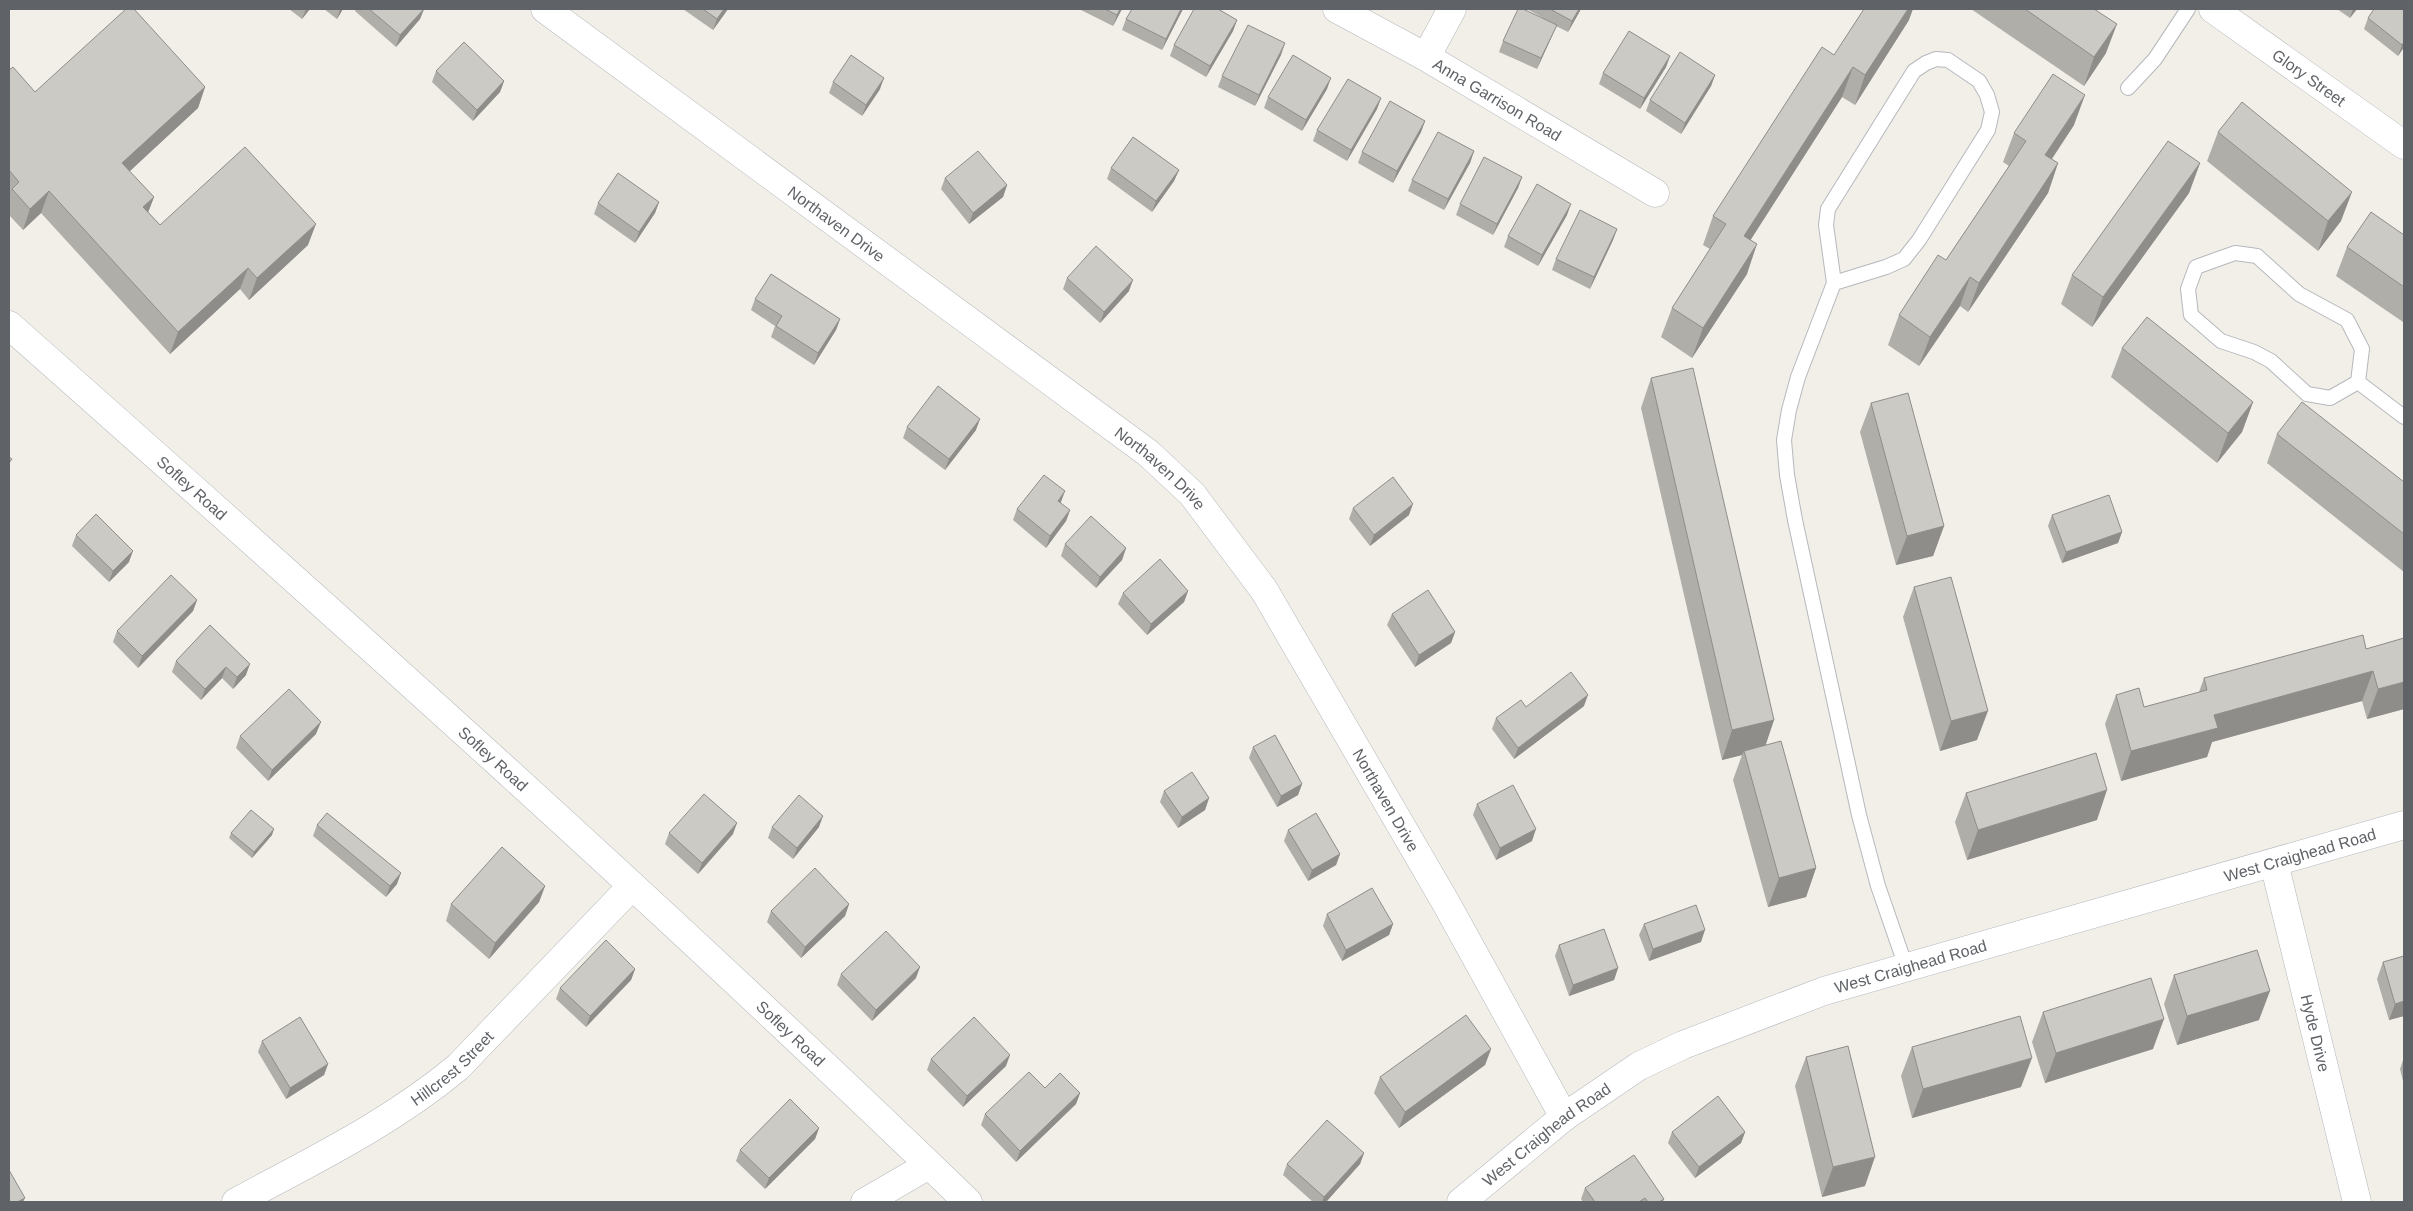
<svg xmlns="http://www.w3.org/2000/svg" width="2413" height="1211" font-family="Arial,sans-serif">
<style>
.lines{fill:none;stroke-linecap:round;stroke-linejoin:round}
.lane-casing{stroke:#b5b8bc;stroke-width:16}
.street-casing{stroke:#b5b8bc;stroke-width:29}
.secondary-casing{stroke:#b6babf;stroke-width:29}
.lane{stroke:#fff;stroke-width:14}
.street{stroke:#fff;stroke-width:28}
.secondary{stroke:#fff;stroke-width:28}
.wall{fill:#afaea9}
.shaded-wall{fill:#8f8d8a}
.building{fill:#cccac5;stroke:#8f8d8a}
.labels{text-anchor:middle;stroke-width:4.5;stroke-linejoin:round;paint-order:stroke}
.street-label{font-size:16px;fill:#5f6368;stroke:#fff}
</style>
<rect width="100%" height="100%" fill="#f1efe8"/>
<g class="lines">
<!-- lane casing -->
<g class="lane-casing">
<path id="lane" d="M2128 88 2155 59 2188 9
M2235 253 2257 256 2299 294 2347 320 2362 349 2358 382 2330 398 2307 394 2271 361 2254 352 2221 341 2191 315 2188 289 2196 267Z
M1834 283 1826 225 1828 209 1914 71 1926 63 1936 59 1948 60 1979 81 1987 95 1992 112 1988 130 1919 240 1904 259 1886 267 1834 283 1798 377 1789 410 1784 440 1787 475 1795 520 1859 815 1878 886 1906 967
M2358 382 2404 417"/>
</g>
<!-- street casing -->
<g class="street-casing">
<g id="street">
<path id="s1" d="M545 9 1148 453 1192 494 1264 590 1446 903 1564 1117"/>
<path id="s2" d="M1337 9 1426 57 1655 193"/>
<path id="s3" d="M2213 9 2404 145"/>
<path d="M1426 57 1452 9"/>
<path id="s4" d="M9 325C333 612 656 901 968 1202"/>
<path id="s5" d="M2274 863 2357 1202"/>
<path id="s6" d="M236 1202C312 1161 391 1123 458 1067L632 886"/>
<path d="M865 1202 929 1165"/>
</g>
</g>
<!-- secondary casing -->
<g class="secondary-casing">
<g id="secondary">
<path id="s7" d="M1461 1202 1564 1117 1639 1066 1683 1045 1824 991 2404 825"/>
</g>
</g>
<!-- lane -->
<use href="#lane" class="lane"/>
<!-- street -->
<use href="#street" class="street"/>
<!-- secondary -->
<use href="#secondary" class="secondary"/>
</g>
<!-- wall -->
<path class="wall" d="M289 9H310L302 19Z
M324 9H343L337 19Z
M356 9H424L420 19 396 47 355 11Z
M683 9H728L713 30Z
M1079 9H1122L1113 26Z
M1183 9 1162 50 1122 30 1126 19Z
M1527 9H1581L1568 32 1556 26 1552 36 1537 69 1499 52 1503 41 1543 18Z
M1971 9H2094L2106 53 2084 86Z
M2337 9H2357L2350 18Z
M2404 9V47L2398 56 2364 29 2368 18Z
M1237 20 1233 31 1206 77 1170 56 1174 45Z
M1909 20 1855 105 1842 97 1750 240 1747 274 1692 358 1661 337 1672 308 1710 249 1703 245 1713 216 1834 55Z
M1281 55 1255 106 1218 87 1222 76Z
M1670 56 1666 67 1640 109 1599 84 1603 73Z
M9 70 35 92 205 87 198 108 129 171 154 197 148 212 160 225 308 245 249 300 240 289 170 354 41 213 23 230 9 215Z
M436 71 504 81 500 92 473 121 432 82Z
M1715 75 1711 86 1681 134 1646 111 1650 100Z
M833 82 880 89 862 116 829 93Z
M1327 89 1302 131 1264 108 1268 97Z
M1381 98 1377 109 1347 161 1313 141 1317 130Z
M1425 121 1421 132 1393 183 1358 163 1362 152Z
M2074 125 2052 159 2058 163 2048 193 1968 312 1960 306 1919 366 1888 345 1899 315 1946 260 2009 166 2003 162 2014 133Z
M2218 132 2341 221 2318 251 2207 161Z
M1474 151 1470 163 1444 210 1408 191 1412 180Z
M2200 163 2189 193 2092 327 2061 304 2072 275Z
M1111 168 1179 170 1174 181 1152 212 1107 179Z
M1522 177 1518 188 1493 235 1456 215 1460 204Z
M945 178 1007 185 1003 197 969 224 941 189Z
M659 202 655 213 635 243 594 214 598 203Z
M1567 215 1538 266 1504 247 1508 236Z
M1617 229 1613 240 1590 289 1552 270 1556 259Z
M2404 235V320L2403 322 2336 276 2347 247Z
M1067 278 1129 291 1100 323 1063 289Z
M755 299 840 319 836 330 814 365 771 337 775 326 751 310Z
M2122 348 2253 402 2242 432 2217 463 2111 377Z
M1651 378 1774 720 1765 745 1816 868 1806 897 1768 907 1733 780 1742 755 1722 760 1641 408Z
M1871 403 1944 526 1933 556 1896 565 1860 432Z
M907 427 976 430 945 470 903 438Z
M2277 434 2404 482V572L2267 463Z
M1353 508 1409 515 1370 546 1349 519Z
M1017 509 1070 510 1066 521 1046 548 1013 520Z
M2052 515 2122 532 2118 543 2062 563 2048 526Z
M76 535 129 562 109 582 72 546Z
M1065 544 1126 548 1122 560 1096 588 1061 556Z
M1914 587 1977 740 1940 751 1903 617Z
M1188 591 1184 602 1147 635 1118 604 1123 593Z
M197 600 193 611 138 668 113 642 117 631Z
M1392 614 1455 632 1451 643 1415 667 1387 625Z
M210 625 246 675 233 689 222 678 201 700 172 672 176 661Z
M2404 638V709L2367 719 2362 701 2212 742 2207 757 2121 781 2105 724 2116 695 2144 707 2199 692 2204 678 2366 649Z
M1584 706 1514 759 1492 729 1496 718 1526 707Z
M316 734 268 781 236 748 240 736Z
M1253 747 1302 784 1298 795 1277 807 1249 758Z
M1164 791 1209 798 1205 810 1178 828 1160 802Z
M1966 793 2097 820 1967 860 1955 822Z
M1477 804 1532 841 1496 860 1473 815Z
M317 825 397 884 386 897 313 836Z
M772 827H819L793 859 768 838Z
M1288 830 1340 854 1336 865 1308 881 1284 841Z
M231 833 272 835 252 858 229 838Z
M669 833 733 834 698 874 665 844Z
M545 886 539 902 489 959 446 921 451 904Z
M849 904 845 916 801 958 767 922 771 911Z
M1327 914 1393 924 1389 935 1342 961 1323 926Z
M1644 924 1701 942 1649 961 1639 935Z
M1559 945 1618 968 1614 980 1569 996 1555 956Z
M2404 956V1016L2389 1020 2377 979 2383 962Z
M635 969 631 980 586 1027 556 999 560 988Z
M841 974 916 978 872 1021 837 985Z
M2174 975 2259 1020 2177 1045 2164 1004Z
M2043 1012 2153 1049 2045 1083 2032 1042Z
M262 1041 328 1064 324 1075 286 1099 258 1052Z
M1912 1047 2021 1087 1912 1118 1901 1076Z
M1491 1049 1485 1065 1399 1128 1374 1093 1380 1077Z
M1806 1057 1865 1186 1822 1197 1795 1086Z
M2404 1057V1085L2400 1069Z
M931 1059 1006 1066 963 1107 927 1070Z
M1045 1088 1080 1093 1076 1104 1016 1162 981 1125 985 1114Z
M819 1128 815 1139 765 1189 736 1161 740 1150Z
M1672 1132H1745L1741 1143 1695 1178 1668 1143Z
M1364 1153 1360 1164 1326 1202H1313L1283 1175 1287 1164Z
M1585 1188 1664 1199 1663 1202H1583L1581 1199Z"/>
<!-- shaded-wall -->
<path class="shaded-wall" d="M306 9H310L302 19Z
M340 9H343L337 19Z
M424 9 420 19 396 47 400 35Z
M724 9H728L713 30 717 19Z
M1120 9H1122L1113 26 1117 15Z
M1181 9H1183L1162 50 1166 39Z
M1579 9H1581L1568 32 1572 21Z
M1908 9H1913L1909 20 1855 105 1865 75Z
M2353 9H2357L2350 18Z
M1237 20 1233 31 1206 77 1210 66Z
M2117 24 2106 53 2084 86 2094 57Z
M1557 25 1537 69 1541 58Z
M2404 42V47L2398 56 2402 45Z
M1285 43 1281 55 1255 106 1259 95Z
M1670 56 1666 67 1640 109 1644 98Z
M1853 67 1842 97 1734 266 1744 236Z
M1715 75 1711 86 1681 134 1685 123Z
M884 78 880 89 862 116 866 105Z
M1331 78 1327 89 1302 131 1306 120Z
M504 81 500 92 473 121 477 110Z
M205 87 198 108 115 185 122 163Z
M2085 95 2074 125 2035 184 2045 155Z
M1381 98 1377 109 1347 161 1351 150Z
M1425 121 1421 132 1393 183 1397 171Z
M1474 151 1470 163 1444 210 1448 199Z
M2058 163 2048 193 1968 312 1979 283Z
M2200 163 2189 193 2092 327 2103 297Z
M1179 170 1174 181 1152 212 1156 201Z
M1522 177 1518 188 1493 235 1497 224Z
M1007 185 1003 197 969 224 973 213Z
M49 191 41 213 23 230 30 209Z
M2352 192 2341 221 2318 251 2328 221Z
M154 197 146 218 143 207Z
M659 202 655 213 635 243 639 232Z
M1571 204 1567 215 1538 266 1542 255Z
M316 224 308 245 249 300 257 278Z
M1617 229 1613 240 1590 289 1594 277Z
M1757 244 1747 274 1692 358 1703 328Z
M248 268 240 289 170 354 178 332Z
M1970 277 1960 306 1919 366 1930 337Z
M1133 280 1129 291 1100 323 1104 312Z
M840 319 836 330 814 365 818 353Z
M2253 402 2242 432 2217 463 2228 433Z
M980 419 976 430 945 470 949 459Z
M1065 491 1061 502 1054 512 1058 501Z
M1413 504 1409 515 1370 546 1374 535Z
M1070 510 1066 521 1046 548 1050 536Z
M1944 526 1933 556 1896 565 1907 536Z
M2122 532 2118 543 2062 563 2066 552Z
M1126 548 1122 560 1096 588 1100 577Z
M133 551 129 562 109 582 113 571Z
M1188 591 1184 602 1147 635 1151 624Z
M197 600 193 611 138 668 142 656Z
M1455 632 1451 643 1415 667 1419 655Z
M250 664 246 675 233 689 237 677Z
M226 667 222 678 201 700 205 689Z
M2373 671 2362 701 2212 742 2207 757 2121 781 2131 751 2214 715Z
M2404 682V709L2367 719 2378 689Z
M1588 695 1584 706 1514 759 1518 748Z
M1988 711 1977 740 1940 751 1951 721Z
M1774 720 1764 750 1744 751 1742 755 1722 760 1732 730Z
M321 722 316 734 268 781 272 770Z
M1302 784 1298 795 1277 807 1281 796Z
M2107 790 2097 820 1967 860 1978 830Z
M1209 798 1205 810 1178 828 1182 817Z
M823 816 819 827 793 859 797 848Z
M737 823 733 834 698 874 702 863Z
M274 829 272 835 252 858 254 852Z
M1536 829 1532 841 1496 860 1500 848Z
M1340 854 1336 865 1308 881 1312 870Z
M1816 868 1806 897 1768 907 1779 878Z
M401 873 397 884 386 897 390 886Z
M545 886 539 902 489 959 495 943Z
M849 904 845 916 801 958 805 947Z
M1393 924 1389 935 1342 961 1346 950Z
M1705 930 1701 942 1649 961 1653 949Z
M920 967 916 978 872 1021 876 1010Z
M1618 968 1614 980 1569 996 1573 985Z
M635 969 631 980 586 1027 590 1016Z
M2270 991 2259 1020 2177 1045 2187 1016Z
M2404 1001V1016L2389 1020 2395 1004Z
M2164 1019 2153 1049 2045 1083 2056 1053Z
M1491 1049 1485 1065 1399 1128 1405 1112Z
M1010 1055 1006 1066 963 1107 967 1096Z
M2032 1058 2021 1087 1912 1118 1923 1089Z
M328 1064 324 1075 286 1099 290 1088Z
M1080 1093 1076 1104 1016 1162 1020 1151Z
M819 1128 815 1139 765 1189 769 1178Z
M1745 1132 1741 1143 1695 1178 1699 1167Z
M1364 1153 1360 1164 1326 1202H1322L1324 1197Z
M1875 1157 1865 1186 1822 1197 1833 1167Z
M25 1198 23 1202H17Z"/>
<!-- building -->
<path class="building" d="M126 9H134L205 87 122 163 154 197 143 207 160 225 245 147 316 224 257 278 248 268 178 332 49 191 30 209 12 189 19 182 9 170V70L13 67 35 92Z
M369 9H424L400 35Z
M703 9H724L717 19Z
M1105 9H1120L1117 15Z
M1132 9H1181L1166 39 1126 19Z
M1194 9H1218L1237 20 1210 66 1174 45Z
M1518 9H1523L1557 25 1541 58 1503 41Z
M1550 9H1579L1572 21Z
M1864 9H1908L1865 75 1853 67 1744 236 1757 244 1703 328 1672 308 1726 224 1713 216 1822 47 1834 55Z
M2025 9H2094L2117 24 2094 57Z
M2374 9H2404V42L2402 45 2368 18Z
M1248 25 1285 43 1259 95 1222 76Z
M1629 31 1670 56 1644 98 1603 73Z
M464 42 504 81 477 110 436 71Z
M1680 52 1715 75 1685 123 1650 100Z
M851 55 884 78 866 105 833 82Z
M1293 55 1331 78 1306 120 1268 97Z
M2053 74 2085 95 2045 155 2058 163 1979 283 1970 277 1930 337 1899 315 1938 255 1946 260 2026 141 2014 133Z
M1348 79 1381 98 1351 150 1317 130Z
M1390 101 1425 121 1397 171 1362 152Z
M2242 102 2352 192 2328 221 2218 132Z
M1438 132 1474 151 1448 199 1412 180Z
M1133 137 1179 170 1156 201 1111 168Z
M2168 141 2200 163 2103 297 2072 275Z
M978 151 1007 185 973 213 945 178Z
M1484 157 1522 177 1497 224 1460 204Z
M618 173 659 202 639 232 598 203Z
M1537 184 1571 204 1542 255 1508 236Z
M1580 210 1617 229 1594 277 1556 259Z
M2371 212 2404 235V287L2347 247Z
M1096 246 1133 280 1104 312 1067 278Z
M771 274 840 319 818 353 776 326 782 316 755 299Z
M2147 317 2253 402 2228 433 2122 348Z
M1693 368 1774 720 1732 730 1651 378Z
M938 386 980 419 949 459 907 427Z
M1908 393 1944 526 1907 536 1871 403Z
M2302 402 2404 482V534L2277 434Z
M9 457 12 459 9 463Z
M1044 475 1065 491 1058 501 1070 510 1050 536 1017 509Z
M1393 477 1413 504 1374 535 1353 508Z
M2109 495 2122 532 2066 552 2052 515Z
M96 514 133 551 113 571 76 535Z
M1091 516 1126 548 1100 577 1065 544Z
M1160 559 1188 591 1151 624 1123 593Z
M171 575 197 600 142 656 117 631Z
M1951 577 1988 711 1951 721 1914 587Z
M1428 590 1455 632 1419 655 1392 614Z
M210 625 250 664 237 677 226 667 205 689 176 661Z
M2363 635 2366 649 2404 638V682L2378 689 2373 671 2214 715 2218 728 2131 751 2116 695 2139 688 2144 707 2207 690 2204 678Z
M1571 672 1588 695 1518 748 1496 718 1521 700 1526 707Z
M289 689 321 722 272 770 240 736Z
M1275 735 1302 784 1281 796 1253 747Z
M1781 741 1816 868 1779 878 1744 751Z
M2096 753 2107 790 1978 830 1966 793Z
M1192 772 1209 798 1182 817 1164 791Z
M1513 785 1536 829 1500 848 1477 804Z
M704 794 737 823 702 863 669 833Z
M799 795 823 816 797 848 772 827Z
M251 810 274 829 254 852 231 833Z
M327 813 401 873 390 886 317 825Z
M1316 813 1340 854 1312 870 1288 830Z
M502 847 545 886 495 943 451 904Z
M815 868 849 904 805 947 771 911Z
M1372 888 1393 924 1346 950 1327 914Z
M1696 905 1705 930 1653 949 1644 924Z
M1604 929 1618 968 1573 985 1559 945Z
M886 931 920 967 876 1010 841 974Z
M606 940 635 969 590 1016 560 988Z
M2257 950 2270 991 2187 1016 2174 975Z
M2404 956V1001L2395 1004 2383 962Z
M2151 978 2164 1019 2056 1053 2043 1012Z
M1466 1015 1491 1049 1405 1112 1380 1077Z
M2020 1016 2032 1058 1923 1089 1912 1047Z
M300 1017 328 1064 290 1088 262 1041Z
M974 1017 1010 1055 967 1096 931 1059Z
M1848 1046 1875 1157 1833 1167 1806 1057Z
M1029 1072 1045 1088 1060 1073 1080 1093 1020 1151 985 1114Z
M1718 1096 1745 1132 1699 1167 1672 1132Z
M790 1099 819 1128 769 1178 740 1150Z
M1327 1120 1364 1153 1324 1197 1287 1164Z
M1634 1155 1664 1199 1659 1202H1648L1645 1198 1639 1202H1595L1585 1188Z
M9 1170 25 1198 17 1202H9Z"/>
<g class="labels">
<!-- street labels -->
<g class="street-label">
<text dy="6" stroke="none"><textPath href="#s3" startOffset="118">Glory Street</textPath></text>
<text dy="6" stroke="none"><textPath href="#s2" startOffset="184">Anna Garrison Road</textPath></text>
<text dy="6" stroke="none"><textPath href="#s1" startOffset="362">Northaven Drive</textPath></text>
<text dy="6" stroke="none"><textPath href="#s1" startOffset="768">Northaven Drive</textPath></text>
<text dy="6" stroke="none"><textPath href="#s4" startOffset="245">Sofley Road</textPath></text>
<text dy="6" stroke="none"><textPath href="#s4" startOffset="650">Sofley Road</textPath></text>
<text dy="6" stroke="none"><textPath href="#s1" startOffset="1172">Northaven Drive</textPath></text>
<text dy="6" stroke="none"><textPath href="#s7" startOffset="919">West Craighead Road</textPath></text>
<text dy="6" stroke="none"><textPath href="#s7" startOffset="514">West Craighead Road</textPath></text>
<text dy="6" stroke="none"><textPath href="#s5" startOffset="175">Hyde Drive</textPath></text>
<text dy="6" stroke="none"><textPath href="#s4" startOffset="1055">Sofley Road</textPath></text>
<text dy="6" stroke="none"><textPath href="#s6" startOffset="255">Hillcrest Street</textPath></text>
<text dy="6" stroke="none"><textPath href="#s7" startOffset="109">West Craighead Road</textPath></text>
</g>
</g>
<!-- border -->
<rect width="2413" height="1211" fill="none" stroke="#5f6368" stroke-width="20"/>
</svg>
